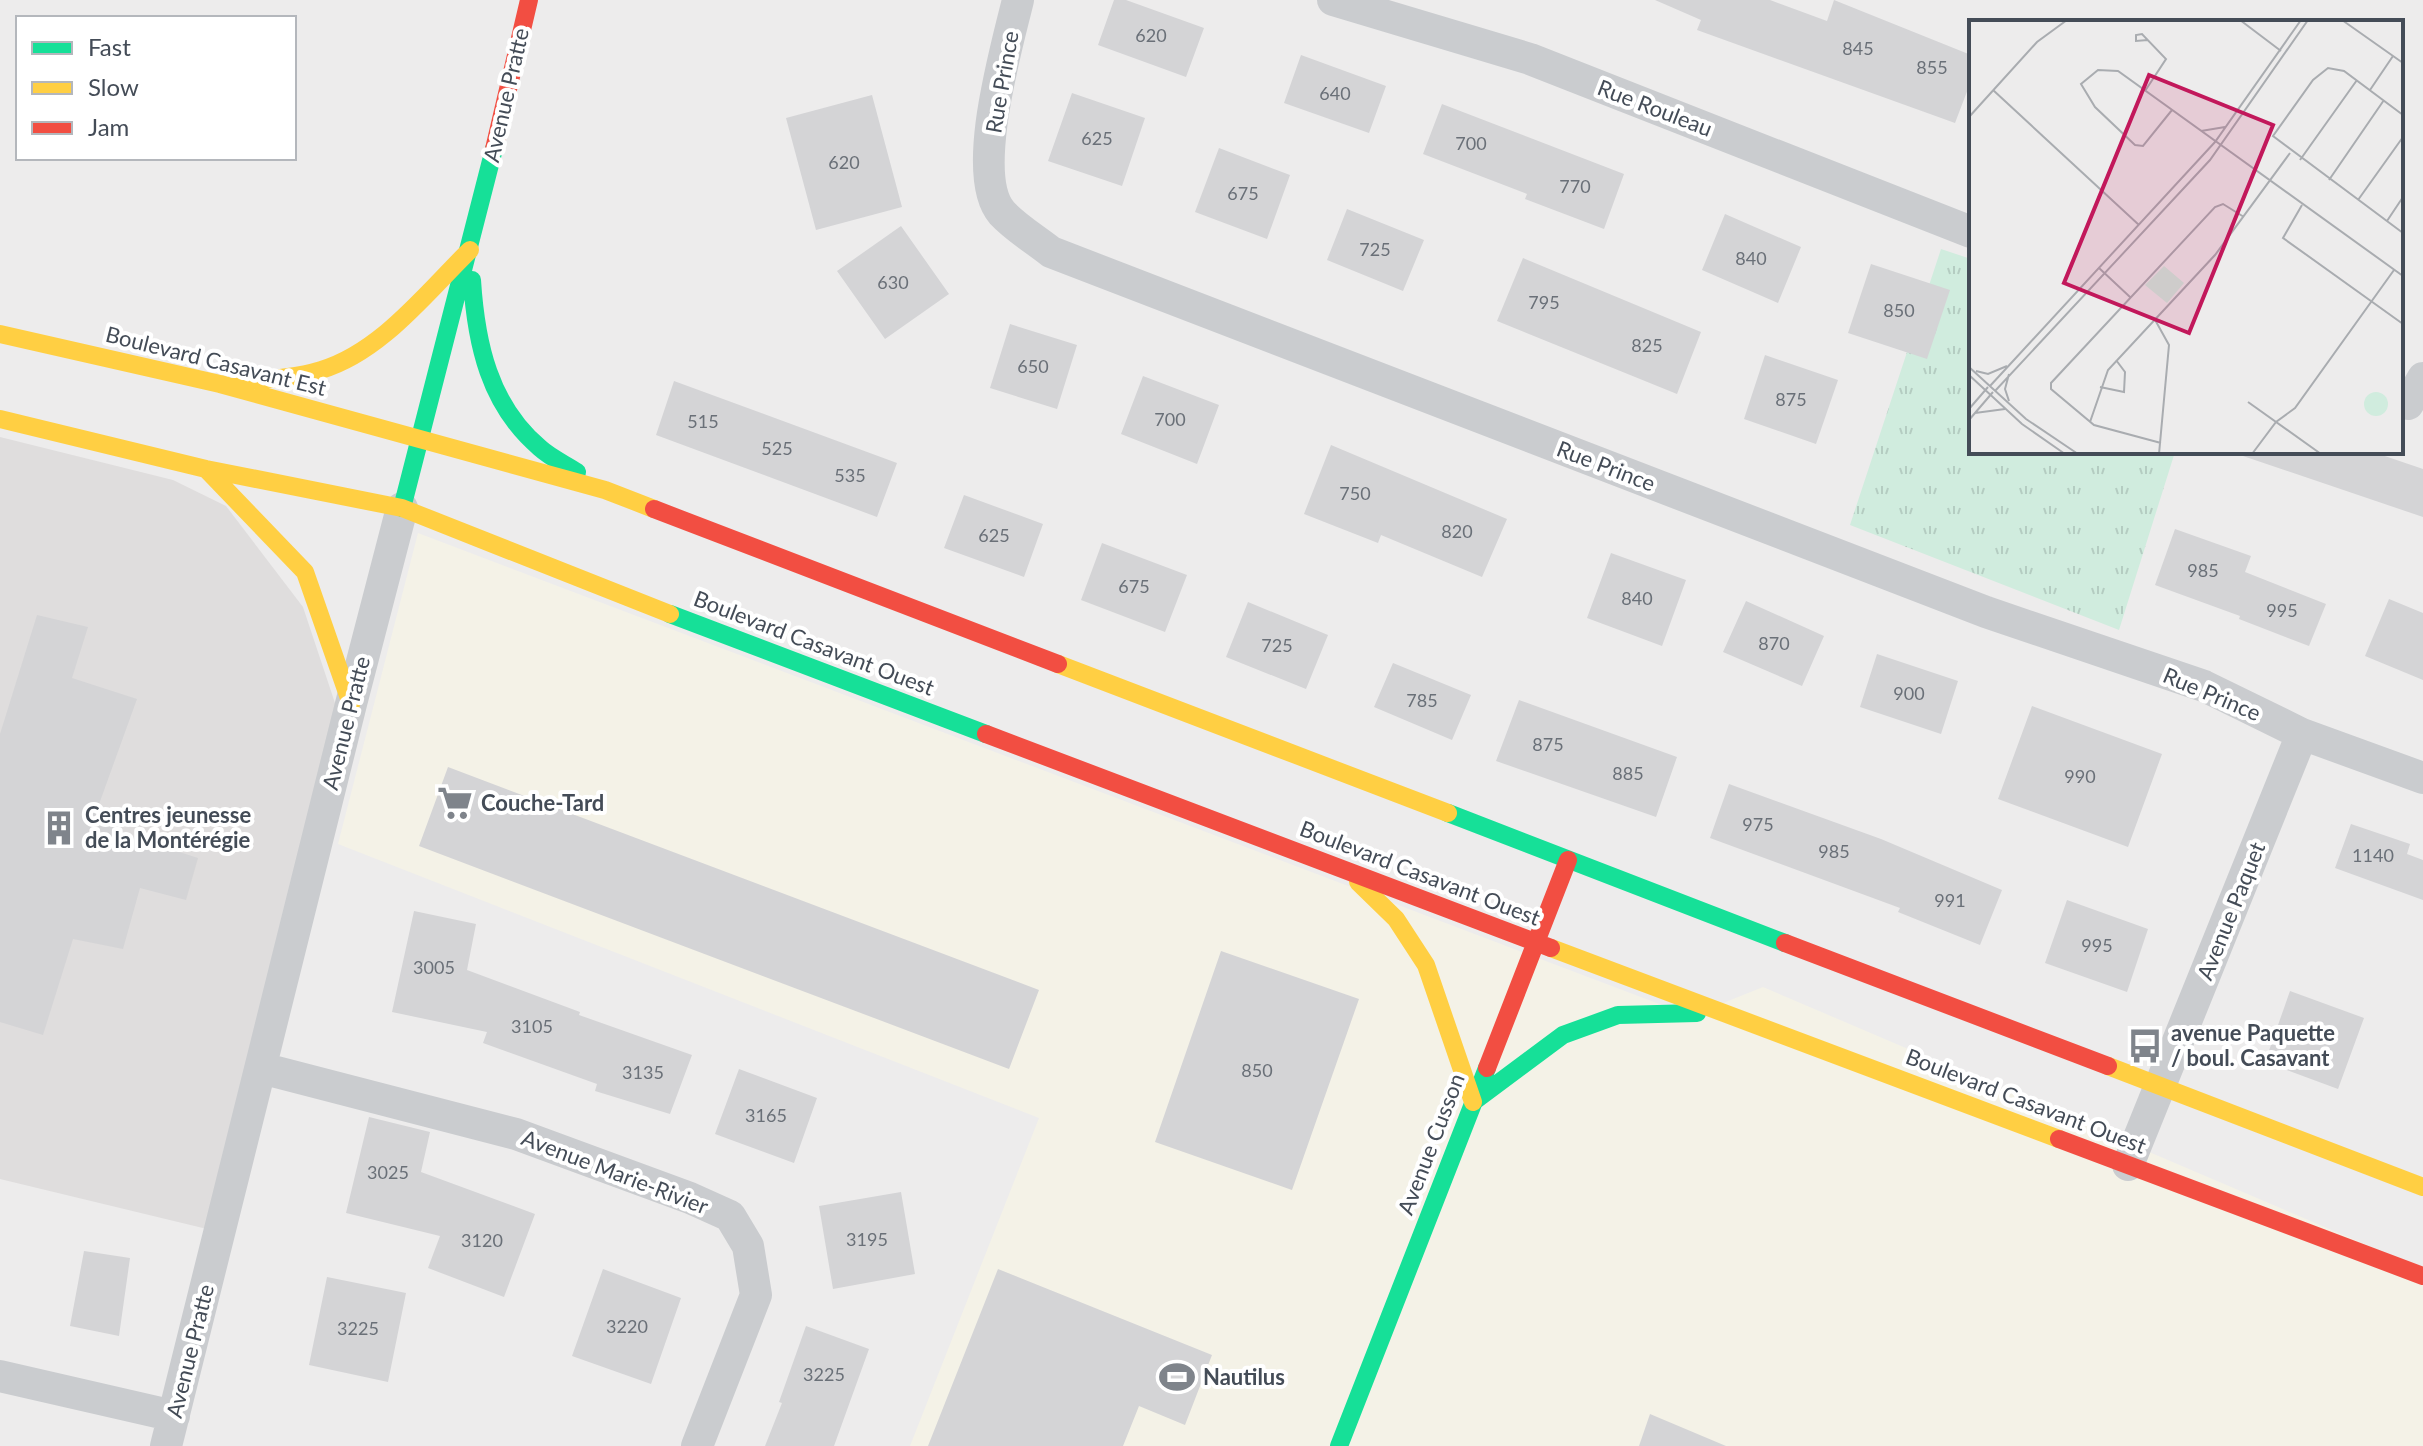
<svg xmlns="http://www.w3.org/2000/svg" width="2423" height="1446" font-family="Lato,sans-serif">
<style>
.commercial{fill:#f4f2e7}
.education{fill:#dfdddd}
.park{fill:url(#park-tufts)}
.building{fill:#d4d4d6}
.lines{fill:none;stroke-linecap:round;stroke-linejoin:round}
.street{stroke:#cacccf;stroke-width:32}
.fast{stroke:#16e098;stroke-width:18}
.slow{stroke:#ffcf43;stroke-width:18}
.jam{stroke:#f24e42;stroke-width:18}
.labels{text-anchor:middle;stroke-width:8;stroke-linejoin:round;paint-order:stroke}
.number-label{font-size:18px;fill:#6a7078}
.street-label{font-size:22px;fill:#444c57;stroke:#fff}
.poi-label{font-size:22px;font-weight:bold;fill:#444c57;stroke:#fff;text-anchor:start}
.inset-road{fill:none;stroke:#a9acb0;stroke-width:2}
.view{fill:#c2185b;fill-opacity:0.15;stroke:#c2185b;stroke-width:4}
.inset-edge{fill:none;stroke:#444c57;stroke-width:4}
</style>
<defs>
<pattern id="park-tufts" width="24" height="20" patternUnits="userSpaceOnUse" patternTransform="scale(2)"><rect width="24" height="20" fill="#d0ecde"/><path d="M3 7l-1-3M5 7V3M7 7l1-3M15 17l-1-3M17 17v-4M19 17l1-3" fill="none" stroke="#b4ccc1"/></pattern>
</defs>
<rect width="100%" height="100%" fill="#edecec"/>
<!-- commercial -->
<path class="commercial" d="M418 533 1691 1016 1763 987 2423 1269V1446H910L1039 1118 338 844Z"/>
<!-- education -->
<path class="education" d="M0 437 173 480 226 506 303 607 338 712 207 1229 0 1179Z"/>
<!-- park -->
<path class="park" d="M1941 249 1971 259V452H2175L2119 630 1850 525Z"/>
<!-- building -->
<path class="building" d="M1114 0H1126L1204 28 1186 77 1098 45Z
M1655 0H1770L1827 21 1834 0 1971 55V81L1955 123 1697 30 1701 20Z
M1301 55 1386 86 1369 133 1284 103Z
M1072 93 1145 118 1122 186 1048 161Z
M872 95 902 207 816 230 786 118Z
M1442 104 1624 174 1604 229 1525 199 1527 194 1423 154Z
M1219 148 1290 175 1267 239 1195 212Z
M1347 209 1424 240 1403 291 1327 260Z
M1725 214 1801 247 1778 303 1702 270Z
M901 226 949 294 885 339 837 271Z
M1523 258 1701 332 1677 394 1497 321Z
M1871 264 1950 290 1927 359 1848 333Z
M1010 324 1077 345 1057 409 990 388Z
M1765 355 1838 380 1816 444 1744 419Z
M1143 376 1219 405 1197 464 1121 434Z
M674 381 897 463 877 517 656 435Z
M1331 445 1507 519 1482 577 1381 535 1378 543 1304 514Z
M2244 452H2373L2423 469V517L2243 456Z
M964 495 1043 524 1024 577 944 548Z
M2175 529 2251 556 2245 572 2326 604 2309 646 2239 619 2240 616 2155 585Z
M1102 543 1187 575 1165 632 1081 600Z
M1611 553 1686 580 1662 646 1587 618Z
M2389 599 2423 613V680L2365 656Z
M1746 601 1824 636 1802 686 1723 652Z
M1248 602 1328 635 1306 689 1226 657Z
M37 615 88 627 72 678 137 699 98 807 123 815 117 832 198 858 186 900 140 888 123 949 73 939 43 1035 0 1022V734Z
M1877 654 1958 681 1941 734 1860 707Z
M1393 663 1471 695 1452 740 1374 707Z
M1519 700 1677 757 1656 817 1496 761Z
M2032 706 2162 754 2128 847 1998 799Z
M448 767 1039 990 1009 1069 419 846Z
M1729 784 1881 839 2002 890 1980 945 1898 912 1900 908 1710 838Z
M2351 824 2410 844 2407 854 2423 860V900L2335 868Z
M2067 900 2148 929 2127 992 2045 963Z
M414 911 476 924 467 970 580 1012 579 1015 692 1055 670 1114 595 1091 597 1084 483 1043 487 1032 392 1012Z
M1221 951 1359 999 1292 1190 1155 1142Z
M2290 991 2364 1018 2338 1089 2265 1062Z
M739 1069 817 1098 794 1163 715 1134Z
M369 1117 430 1132 421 1172 535 1214 504 1297 428 1268 440 1236 346 1213Z
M901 1192 915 1274 833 1289 819 1206Z
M84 1251 130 1258 119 1336 70 1326Z
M603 1269 681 1298 651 1384 572 1356Z
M998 1269 1212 1355 1185 1425 1139 1406 1123 1446H928Z
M327 1277 406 1293 388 1382 309 1365Z
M806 1326 869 1349 834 1446H765L782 1403 779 1402Z
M1650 1414 1726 1446H1639Z"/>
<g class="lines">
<!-- street -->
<path class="street" d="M1018 0C1007 46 969 176 1002 213 1016 228 1036 240 1051 252L1986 612 2204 686 2302 734 2423 778
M1333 0 1530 59 1971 232
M2408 404 2423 378
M261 1068 516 1134 690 1198 730 1216 748 1246 756 1295 697 1446
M2128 1165 2302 734
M0 1376 174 1416
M166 1446 351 704 402 508"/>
<!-- fast -->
<path class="fast" d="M472 280C476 343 489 405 540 448 551 458 565 464 577 472
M402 508 494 149
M670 614 986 734
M1448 813 1785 943
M1473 1102 1563 1035 1618 1015 1697 1013
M1339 1446 1487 1068"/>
<!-- slow -->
<path class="slow" d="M0 334 220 384 605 490 654 509
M241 381C268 379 295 378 321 370 381 352 426 293 470 250
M0 419 206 469 402 508 670 614
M206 469 305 572 351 704
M1058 664 1448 813
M1358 882 1396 919 1426 965 1473 1102
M1551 948 2059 1139
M2108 1066 2423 1187"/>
<!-- jam -->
<path class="jam" d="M494 149 529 0
M654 509 1058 664
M986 734 1551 948
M1785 943 2108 1066
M1487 1068 1568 860
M2059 1139 2423 1276"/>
</g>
<!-- icons -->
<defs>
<g id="supermarket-bare" transform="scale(2.76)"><path d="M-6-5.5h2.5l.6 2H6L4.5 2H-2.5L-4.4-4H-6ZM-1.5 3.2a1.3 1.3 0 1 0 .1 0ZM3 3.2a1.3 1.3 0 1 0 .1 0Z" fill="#7f848b" stroke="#fff" stroke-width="2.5" paint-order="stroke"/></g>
<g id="building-bare" transform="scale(2.76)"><path d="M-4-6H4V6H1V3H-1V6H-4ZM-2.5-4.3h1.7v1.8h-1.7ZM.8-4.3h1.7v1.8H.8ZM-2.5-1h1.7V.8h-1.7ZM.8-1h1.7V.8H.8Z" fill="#7f848b" stroke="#fff" stroke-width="2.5" paint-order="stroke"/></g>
<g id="bus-bare" transform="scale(2.76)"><path d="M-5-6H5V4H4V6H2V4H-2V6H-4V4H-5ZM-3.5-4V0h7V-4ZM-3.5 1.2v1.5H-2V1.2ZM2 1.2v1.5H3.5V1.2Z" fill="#7f848b" stroke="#fff" stroke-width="2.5" paint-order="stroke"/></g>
<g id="stadium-bare" transform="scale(2.76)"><path d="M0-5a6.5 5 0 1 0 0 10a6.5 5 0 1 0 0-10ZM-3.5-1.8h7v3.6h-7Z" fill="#7f848b" stroke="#fff" stroke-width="2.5" paint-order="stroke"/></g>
</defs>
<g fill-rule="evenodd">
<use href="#supermarket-bare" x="455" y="803"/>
<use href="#building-bare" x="59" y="828"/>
<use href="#bus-bare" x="2145" y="1046"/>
<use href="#stadium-bare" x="1177" y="1377"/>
</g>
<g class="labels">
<!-- number labels -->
<g class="number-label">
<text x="1151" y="42">620</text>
<text x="1858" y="55">845</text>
<text x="1932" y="74">855</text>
<text x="1335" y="100">640</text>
<text x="1097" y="145">625</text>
<text x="1471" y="150">700</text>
<text x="844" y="169">620</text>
<text x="1575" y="193">770</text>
<text x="1243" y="200">675</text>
<text x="1375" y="256">725</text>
<text x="1751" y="265">840</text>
<text x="893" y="289">630</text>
<text x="1544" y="309">795</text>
<text x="1899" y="317">850</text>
<text x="1647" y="352">825</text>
<text x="1033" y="373">650</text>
<text x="1791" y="406">875</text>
<text x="1170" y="426">700</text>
<text x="703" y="428">515</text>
<text x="777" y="455">525</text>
<text x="850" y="482">535</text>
<text x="1355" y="500">750</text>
<text x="1457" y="538">820</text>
<text x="994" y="542">625</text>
<text x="2203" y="577">985</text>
<text x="1134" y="593">675</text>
<text x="1637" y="605">840</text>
<text x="2282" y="617">995</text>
<text x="1774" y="650">870</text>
<text x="1277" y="652">725</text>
<text x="1909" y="700">900</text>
<text x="1422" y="707">785</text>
<text x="1548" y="751">875</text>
<text x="1628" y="780">885</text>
<text x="2080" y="783">990</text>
<text x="1758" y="831">975</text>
<text x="1834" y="858">985</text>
<text x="2373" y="862">1140</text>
<text x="1950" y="907">991</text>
<text x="2097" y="952">995</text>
<text x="434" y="974">3005</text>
<text x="532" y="1033">3105</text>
<text x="1257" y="1077">850</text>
<text x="643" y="1079">3135</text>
<text x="766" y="1122">3165</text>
<text x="388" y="1179">3025</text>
<text x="867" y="1246">3195</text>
<text x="482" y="1247">3120</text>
<text x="627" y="1333">3220</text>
<text x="358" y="1335">3225</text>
<text x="824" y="1381">3225</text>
</g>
<!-- street labels -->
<g class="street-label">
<text transform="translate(1002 82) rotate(-80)" y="8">Rue Prince</text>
<text transform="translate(506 95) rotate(-77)" y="8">Avenue Pratte</text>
<text transform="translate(1655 108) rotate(21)" y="8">Rue Rouleau</text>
<text transform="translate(216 361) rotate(14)" y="8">Boulevard Casavant Est</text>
<text transform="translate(1606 466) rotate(21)" y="8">Rue Prince</text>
<text transform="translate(814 643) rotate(21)" y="8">Boulevard Casavant Ouest</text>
<text transform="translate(2212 694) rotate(23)" y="8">Rue Prince</text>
<text transform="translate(346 723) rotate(-76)" y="8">Avenue Pratte</text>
<text transform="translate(1420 873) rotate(21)" y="8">Boulevard Casavant Ouest</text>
<text transform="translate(2231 911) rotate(-68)" y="8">Avenue Paquet</text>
<text transform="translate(2026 1101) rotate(21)" y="8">Boulevard Casavant Ouest</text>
<text transform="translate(1431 1144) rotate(-69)" y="8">Avenue Cusson</text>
<text transform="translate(615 1172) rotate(21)" y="8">Avenue Marie-Rivier</text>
<text transform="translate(190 1351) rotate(-76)" y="8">Avenue Pratte</text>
</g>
<!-- poi labels -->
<g class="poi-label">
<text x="481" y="811">Couche-Tard</text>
<text x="85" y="823">Centres jeunesse<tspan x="85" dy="25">de la Montérégie</tspan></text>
<text x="2171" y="1041">avenue Paquette<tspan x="2171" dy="25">/ boul. Casavant</tspan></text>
<text x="1203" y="1385">Nautilus</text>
</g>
</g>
<!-- overview -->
<g transform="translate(1969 20)">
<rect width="434" height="434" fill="#edecec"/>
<path d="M195 246 215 263 198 283 176 265Z" fill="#d0ecde"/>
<path d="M395 384a12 12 0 1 1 24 0a12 12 0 1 1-24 0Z" fill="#d0ecde"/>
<path class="inset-road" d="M271 0 312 31M373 0 434 43M24 70 170 205M401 70 424 36M176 71 197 39 173 14 167 15V21L179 20M203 90 174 126 166 125 126 87 112 64 129 50 149 51 434 256M434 95 375 51 359 48 344 60 304 116 434 213M0 97 68 22 98 0M232 111 256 107M331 140 388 60M360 160 415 80M389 180 434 117M333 185 314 218 434 304M418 201 434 177M130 248 161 277M185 298 200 325 190 434M0 347 57 399 109 434M7 351 19 354 38 346M0 355 53 404 96 434M21 366 246 122 332 0M131 367 155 372 156 352 147 340M26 371 241 140 339 0M40 381 36 369 40 354M279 382 352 434M0 389 19 367M6 393 36 389M0 400 24 372M121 402 139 350 246 235 321 133M192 423 125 405 82 369V363L246 187 254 184 275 197M283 434 307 402 326 388 425 250"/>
<path class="view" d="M180 55 304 105 220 313 95 263Z"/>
<rect width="434" height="434" class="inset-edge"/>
</g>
<!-- legend -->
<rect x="16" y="16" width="280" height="144" fill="#ffffff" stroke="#b4b7bc" stroke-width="2"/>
<rect x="32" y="42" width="40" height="12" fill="#16e098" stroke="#b4b7bc" stroke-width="2"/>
<text x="88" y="56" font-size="24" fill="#444c57">Fast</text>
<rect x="32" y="82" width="40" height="12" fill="#ffcf43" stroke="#b4b7bc" stroke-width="2"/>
<text x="88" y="96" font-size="24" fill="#444c57">Slow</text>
<rect x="32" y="122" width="40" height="12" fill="#f24e42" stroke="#b4b7bc" stroke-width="2"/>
<text x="88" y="136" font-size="24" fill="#444c57">Jam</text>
</svg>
